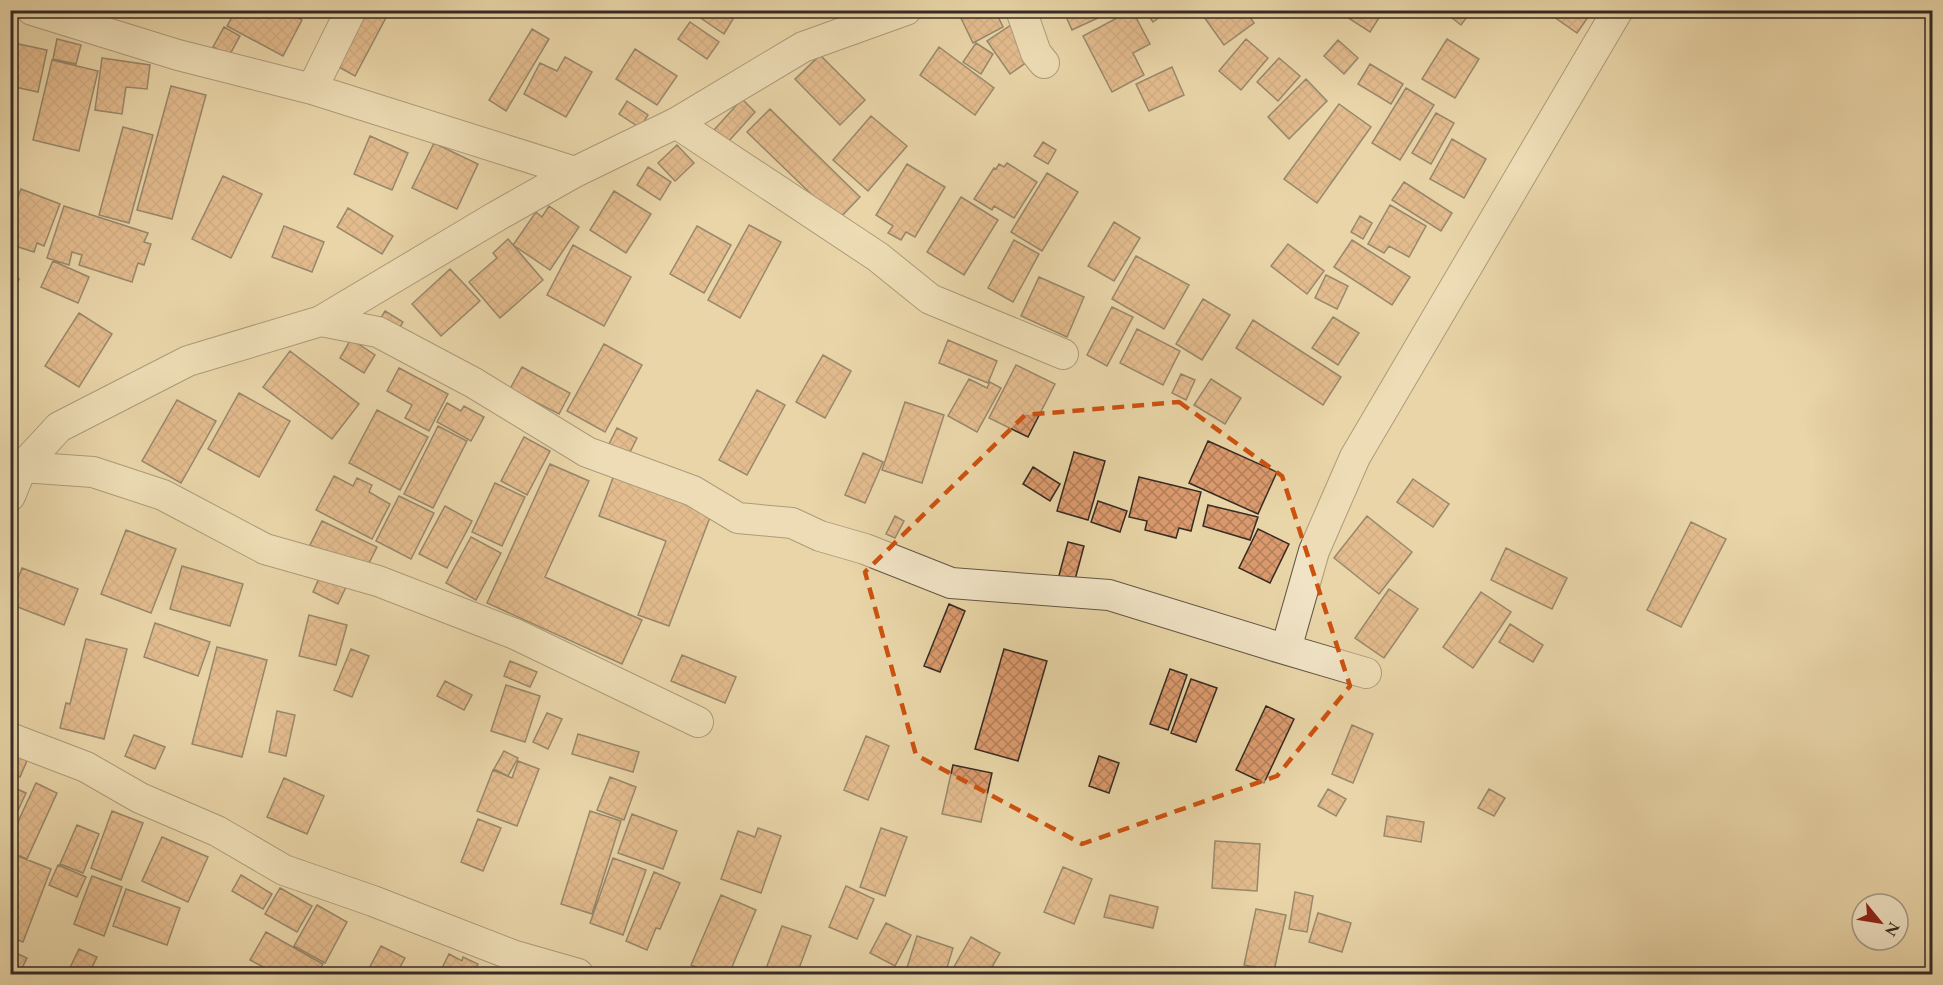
<svg xmlns="http://www.w3.org/2000/svg" width="1943" height="985" font-family="'EB Garamond',serif">
<style>
.building{fill:url(#building-cross-hatch);stroke:#362b24;stroke-width:1.5}
.lines{fill:none;stroke-linecap:round;stroke-linejoin:round}
.street-casing{stroke:#635645;stroke-width:32}
.street{stroke:#f1e4c6;stroke-width:30}
.marked{fill:none;stroke:#cd5210;stroke-width:4.5;stroke-dasharray:12 8;stroke-linejoin:round}
</style>
<defs>
<pattern id="building-cross-hatch" width="8" height="8" patternUnits="userSpaceOnUse" patternTransform="scale(1.5)"><rect width="8" height="8" fill="#dc9b6e"/><path d="M0 0l8 8M0 8l8-8" fill="none" stroke="#b37f5a"/></pattern>
</defs>
<rect width="100%" height="100%" fill="#e9d6a8"/>
<filter id="stains"><feTurbulence type="fractalNoise" baseFrequency=".00333" numOctaves="4"/><feColorMatrix values="0 0 0 0 .2 0 0 0 0 .09 0 0 0 0 .02 0 0 0 .5 -.17"/></filter>
<radialGradient id="worn" r=".72"><stop offset=".6" stop-color="#630" stop-opacity="0"/><stop offset="1" stop-color="#630" stop-opacity=".3"/></radialGradient>
<!-- building -->
<path class="building" d="M236 10H284L302 20 283 56 227 26Z
M364 10H390L355 76 335 65Z
M689 10H720L733 19 724 34Z
M960 10H995L1003 27 973 43 958 12Z
M1063 10H1100L1102 16 1072 30Z
M1132 10 1150 44 1133 53 1144 75 1112 92 1083 36Z
M1144 10H1169L1153 22Z
M1199 10H1245L1254 23 1224 45Z
M1336 10H1384L1370 32Z
M1442 10H1472L1461 25Z
M1544 10H1593L1577 33Z
M690 22 719 42 707 59 678 39Z
M1014 23 1037 55 1010 74 987 41Z
M224 27 240 36 229 56 213 47Z
M532 29 549 39 506 111 489 100Z
M57 39 81 45 76 64 53 59Z
M1246 39 1268 58 1241 90 1219 71Z
M1447 39 1479 59 1455 98 1422 79Z
M1338 40 1358 58 1344 74 1324 56Z
M14 43 47 50 38 92 10 86V56Z
M976 43 993 54 981 74 963 62Z
M939 47 994 88 975 115 920 75Z
M635 49 677 76 657 105 616 79Z
M820 55 865 100 840 125 795 79Z
M565 57 592 72 566 117 524 94 540 63 557 71Z
M102 58 150 65 147 89 126 87 122 114 95 110Z
M1279 58 1300 76 1278 101 1257 82Z
M52 60 98 71 79 151 33 140Z
M1370 64 1403 84 1391 104 1358 84Z
M1172 67 1184 95 1149 111 1136 84Z
M1306 79 1327 101 1289 139 1268 117Z
M171 86 206 95 172 219 137 210Z
M1406 88 1434 105 1400 160 1372 143Z
M742 99 755 112 728 142 714 130Z
M627 101 648 115 640 128 619 114Z
M1339 104 1371 127 1317 203 1284 179Z
M770 109 860 197 838 220 747 132Z
M1436 113 1454 123 1431 164 1412 153Z
M871 116 907 146 868 191 833 160Z
M123 127 153 135 129 223 99 215Z
M370 136 408 153 392 190 354 174Z
M1452 139 1486 159 1464 198 1430 179Z
M1043 142 1056 150 1048 164 1034 156Z
M434 143 478 164 457 209 412 188Z
M677 145 694 163 675 181 658 163Z
M1007 163 1037 182 1014 218 994 206 992 210 974 199 994 168 996 169 999 164 1004 167Z
M907 164 945 187 915 237 906 232 901 240 888 233 893 226 876 215Z
M648 167 671 182 660 200 637 185Z
M1047 173 1078 192 1042 251 1011 232Z
M223 176 262 194 231 258 192 239Z
M1404 182 1452 213 1441 231 1392 200Z
M21 189 60 204 44 246 37 243 34 252 15 246 18 236 10 233V216Z
M614 191 651 214 626 253 590 230Z
M961 197 998 220 964 275 927 252Z
M1390 205 1426 226 1409 257 1389 246 1384 253 1368 244Z
M64 206 148 233 144 242 151 244 144 265 138 263 132 282 79 265 82 255 72 252 69 265 47 258Z
M549 206 579 227 550 270 513 245 536 212 542 217Z
M348 208 393 236 382 254 337 227Z
M1360 216 1372 223 1363 239 1351 232Z
M1114 222 1140 238 1114 281 1088 266Z
M749 225 781 242 740 318 708 300Z
M284 226 324 242 312 272 272 257Z
M697 226 731 245 704 293 670 274Z
M508 239 543 280 500 318 469 282 497 258 493 253Z
M1014 240 1039 254 1013 302 988 288Z
M1352 240 1410 277 1392 305 1334 267Z
M1288 244 1324 271 1307 294 1271 266Z
M573 245 631 277 604 326 547 295Z
M1136 256 1189 285 1164 329 1112 299Z
M53 261 89 277 78 303 41 287Z
M450 269 480 301 441 336 412 304Z
M10 275 19 279 10 297Z
M1326 275 1348 286 1337 309 1315 298Z
M1039 277 1084 297 1067 337 1021 316Z
M1203 299 1230 315 1202 360 1176 344Z
M1112 307 1133 317 1107 366 1087 355Z
M385 311 403 322 397 332 379 321Z
M79 313 112 334 79 387 45 366Z
M1333 317 1359 333 1338 365 1312 348Z
M1253 320 1341 377 1323 405 1236 348Z
M1137 329 1180 351 1163 385 1120 363Z
M351 339 375 355 364 373 340 358Z
M948 340 997 361 988 383 939 363Z
M604 344 642 365 605 432 567 411Z
M290 351 359 404 332 439 263 387Z
M823 355 851 371 825 418 796 402Z
M1016 365 1055 384 1028 437 989 418Z
M522 367 570 393 559 414 510 389Z
M399 368 448 394 429 431 405 418 412 405 387 391Z
M1181 374 1195 380 1186 400 1172 393Z
M969 379 987 388 990 382 1001 388 977 432 948 416Z
M1211 379 1241 398 1225 424 1194 405Z
M757 390 785 405 747 475 719 460Z
M239 393 290 421 259 477 208 449Z
M177 400 216 421 181 483 142 461Z
M905 402 944 415 922 483 882 470Z
M447 403 461 411 464 406 484 417 471 441 437 422Z
M377 410 428 437 400 490 349 463Z
M438 426 467 441 433 508 404 494Z
M617 428 637 438 625 462 605 452Z
M524 437 550 451 527 495 501 481Z
M1208 441 1277 472 1258 514 1189 483Z
M1074 452 1105 461 1088 520 1057 511Z
M863 453 883 462 865 503 845 495Z
M550 464 589 481 545 577 642 620 622 664 487 603Z
M1033 467 1060 484 1050 501 1023 484Z
M614 475 712 512 669 626 638 615 666 541 599 516Z
M334 476 353 486 357 478 372 485 369 492 390 504 372 539 316 510Z
M1139 477 1201 492 1191 531 1179 528 1176 538 1145 530 1147 521 1129 517Z
M1413 479 1449 504 1433 527 1397 502Z
M495 483 525 497 502 546 472 532Z
M399 496 434 513 411 559 376 541Z
M1098 501 1127 511 1120 532 1091 522Z
M1208 505 1258 517 1250 540 1203 526Z
M445 506 472 521 447 568 419 554Z
M895 516 904 521 895 538 886 534Z
M1367 516 1412 552 1379 594 1334 558Z
M322 521 377 547 365 571 310 545Z
M1691 522 1726 539 1681 627 1647 610Z
M1258 529 1289 544 1270 583 1239 568Z
M126 530 176 549 151 613 101 594Z
M471 537 501 553 476 600 446 583Z
M1068 542 1084 546 1073 587 1057 583Z
M1506 548 1567 578 1552 609 1491 580Z
M182 566 243 584 230 626 170 609Z
M22 568 78 589 64 625 10 604V599Z
M321 574 347 585 338 604 313 592Z
M1389 589 1418 609 1384 658 1355 638Z
M1481 592 1511 612 1473 668 1443 647Z
M949 604 965 611 940 672 924 666Z
M309 615 347 625 336 665 299 656Z
M155 623 210 642 198 676 144 657Z
M1510 624 1543 645 1533 662 1499 642Z
M86 639 127 649 104 739 60 728 66 703 70 704Z
M217 647 267 660 242 757 192 744Z
M351 649 369 656 352 697 334 690Z
M1004 649 1047 661 1018 761 975 749Z
M682 655 736 677 725 703 671 681Z
M510 661 537 672 530 687 504 676Z
M1170 669 1187 675 1168 730 1150 724Z
M1191 679 1217 688 1196 742 1171 733Z
M445 681 472 695 464 710 437 696Z
M506 685 540 696 525 742 491 731Z
M1266 706 1294 719 1264 783 1236 770Z
M277 711 295 715 286 756 269 752Z
M547 713 562 719 548 749 533 742Z
M1352 725 1373 734 1353 783 1332 774Z
M578 734 639 752 633 772 572 754Z
M134 735 165 747 155 769 125 756Z
M866 736 889 746 868 800 844 790Z
M15 750 29 756 20 777 10 773V759Z
M504 751 518 758 508 776 494 769Z
M1099 756 1119 763 1109 793 1089 786Z
M518 761 539 769 517 826 477 811 493 770 512 778Z
M953 765 992 773 981 822 942 814Z
M610 777 636 787 624 820 597 810Z
M284 778 324 796 307 834 267 817Z
M36 783 57 793 27 859 10 852V839Z
M10 786 26 793 10 828Z
M1328 789 1346 799 1336 816 1318 806Z
M1489 789 1505 798 1494 816 1478 808Z
M112 811 143 823 121 880 91 868Z
M590 811 621 821 592 914 561 904Z
M632 814 677 831 663 869 618 853Z
M1387 816 1424 822 1421 842 1384 836Z
M478 819 501 828 483 871 461 862Z
M77 825 99 834 83 873 60 864Z
M758 828 781 836 761 893 721 879 738 831 755 837Z
M881 828 907 837 885 896 860 887Z
M162 837 208 857 188 902 142 881Z
M1215 841 1260 844 1257 891 1212 888Z
M10 853 51 869 23 942 10 937Z
M613 858 646 870 623 935 590 923Z
M58 865 86 877 77 897 49 885Z
M1063 867 1092 879 1074 924 1044 912Z
M654 872 680 883 660 929 656 928 647 950 626 941Z
M241 875 272 894 263 909 232 891Z
M92 876 122 887 104 936 74 924Z
M846 886 874 899 857 939 829 927Z
M280 888 312 906 297 932 265 914Z
M126 889 180 908 167 945 113 926Z
M1295 892 1313 896 1307 932 1289 929Z
M721 895 756 910 729 974 717 969 714 974 691 965Z
M1110 895 1158 907 1153 928 1104 917Z
M317 905 347 922 325 963 294 946Z
M1256 909 1286 915 1274 971 1244 965Z
M1318 913 1351 923 1342 952 1309 942Z
M886 923 911 935 895 966 870 953Z
M782 926 811 936 797 974H764Z
M266 932 323 964 317 974H277L250 960Z
M917 936 953 948 945 974H905Z
M971 937 1000 953 988 974H950Z
M381 946 405 958 396 974H366Z
M79 949 97 957 89 974H67Z
M14 952 27 958 19 974H10V959Z
M449 954 462 961 463 957 478 964 473 974H439Z"/>
<g class="lines">
<!-- street casing -->
<g class="street-casing">
<path id="street" d="M32 10 178 55 312 89 575 172
M1021 10 1036 53 1044 63
M312 89 351 10
M676 123 878 257 930 299 1063 354
M321 321 378 332 474 383 587 452 693 491 738 518 792 523 820 536 865 549 951 583 1109 595 1271 645 1366 673
M10 460 22 467 93 472 163 495 265 549 378 581 515 634 698 722
M10 496 22 467 59 427 188 361 321 321 497 216 575 172 676 123 803 47 906 10
M1286 649 1314 551 1355 457 1618 10
M10 738 86 767 140 798 217 831 284 870 373 901 515 956 578 974"/>
</g>
<!-- street -->
<use href="#street" class="street"/>
</g>
<!-- marked area -->
<path d="M0 0H1943V985H0ZM1179 402 1282 476 1350 686 1277 776 1082 844 916 755 865 572 1025 415Z" fill="#e9d6a8" fill-opacity=".55" fill-rule="evenodd"/>
<path class="marked" d="M1179 402 1282 476 1350 686 1277 776 1082 844 916 755 865 572 1025 415Z"/>
<!-- margin -->
<rect width="1943" height="985" fill="none" stroke="#e9d6a8" stroke-width="36"/>
<rect x="12" y="12" width="1919" height="961" fill="none" stroke="#362b24" stroke-width="3"/>
<rect x="18" y="18" width="1907" height="949" fill="none" stroke="#362b24" stroke-width="1.5"/>
<!-- north arrow -->
<g transform="translate(1880 922) rotate(120)"><circle r="28" fill="#f1e4c6" stroke="#a69a85" stroke-width="1.5"/>
<path d="M0-4.5L10 22L0 15L-10 22Z" fill="#8f2418"/>
<text y="-9" font-size="16" font-weight="bold" text-anchor="middle" fill="#362b24">N</text>
</g>
<rect width="100%" height="100%" filter="url(#stains)"/>
<rect width="100%" height="100%" fill="url(#worn)"/>
</svg>
